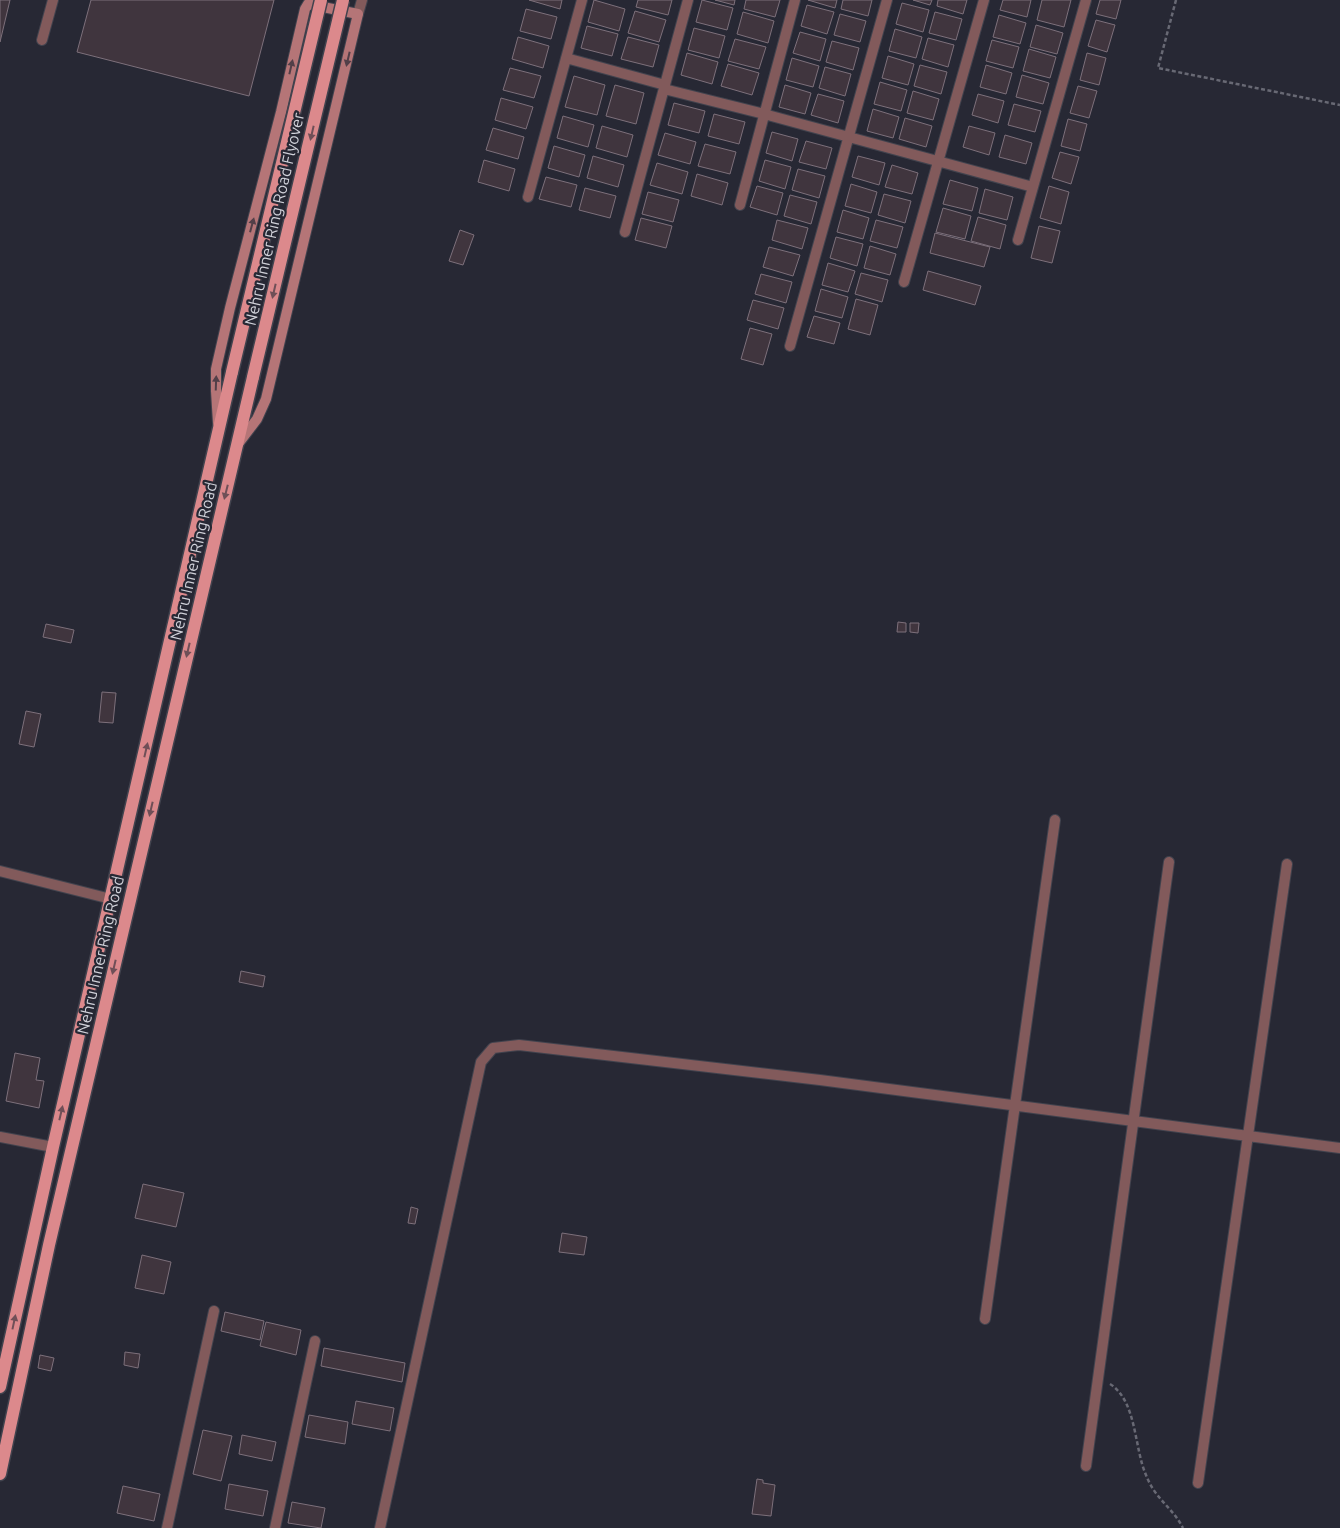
<svg xmlns="http://www.w3.org/2000/svg" width="1340" height="1528" font-family="Ubuntu,sans-serif">
<style>
.building{fill:#40353e;stroke:#7d707b}
.lines{fill:none;stroke-linecap:round;stroke-linejoin:round}
.street-casing{stroke:#42434e;stroke-width:12}
.secondary-casing{stroke:#42434e;stroke-width:12}
.primary-casing{stroke:#42434e;stroke-width:15}
.path{stroke:#686974;stroke-width:2.5;stroke-dasharray:4 2.5;stroke-linecap:butt}
.street{stroke:#825a5b;stroke-width:10}
.secondary{stroke:#b57577;stroke-width:10}
.primary{stroke:#dc898c;stroke-width:12}
.primary-bridge-casing{stroke:#42434e;stroke-width:15;stroke-linecap:butt}
.primary-bridge{stroke:#dc898c;stroke-width:12}
.oneway{fill:#523f48}
.oneway2{fill:#6f4f57}
.labels{text-anchor:middle;stroke-width:4.5;stroke-linejoin:round;paint-order:stroke}
.street-label{font-size:16px;fill:#d0d1d9;stroke:#272834}
</style>
<rect width="100%" height="100%" fill="#272834"/>
<!-- building -->
<path class="building" d="M0 0H10L0 42Z
M91 0H274L249 96 77 52Z
M529 0H562L560 9Z
M594 0 625 9 619 31 588 22Z
M638 0H672L668 15 636 7Z
M702 0 733 8 727 30 696 22Z
M715 0H735L734 5Z
M746 0H780L775 17 744 9Z
M808 0H837L835 8Z
M843 0H872L868 16 841 9Z
M913 0H932L930 5Z
M938 0H967L963 14 937 6Z
M1003 0H1031L1027 17 1000 10Z
M1042 0H1071L1064 27 1037 20Z
M1100 0H1121L1116 19 1096 14Z
M902 3 929 10 923 32 896 24Z
M807 5 834 12 827 34 801 26Z
M526 9 557 17 551 39 520 31Z
M635 11 666 20 659 42 628 33Z
M743 12 774 21 768 43 737 34Z
M935 12 962 19 956 40 929 33Z
M840 14 866 21 860 42 834 35Z
M999 15 1026 23 1020 44 993 37Z
M1096 20 1115 25 1107 52 1088 46Z
M1036 25 1063 33 1057 54 1030 47Z
M587 26 618 34 612 56 581 48Z
M694 28 725 36 719 58 688 50Z
M895 29 922 37 916 58 889 51Z
M800 32 826 39 820 61 793 53Z
M518 37 549 46 543 68 512 59Z
M628 37 659 45 653 67 621 59Z
M928 38 954 45 948 67 922 59Z
M735 39 766 47 759 69 728 61Z
M992 40 1019 47 1013 68 986 61Z
M832 41 859 48 853 70 826 62Z
M1029 49 1056 57 1050 78 1023 71Z
M687 53 718 62 712 84 681 75Z
M1087 53 1106 58 1099 85 1080 80Z
M888 56 914 64 908 85 882 78Z
M792 58 819 66 813 87 786 80Z
M728 64 759 73 752 95 721 86Z
M920 65 947 72 941 94 914 86Z
M986 65 1012 73 1006 94 980 87Z
M825 67 851 74 845 96 819 88Z
M510 68 541 76 534 98 503 90Z
M1022 75 1049 83 1043 104 1016 97Z
M574 76 605 85 597 115 565 107Z
M880 82 907 90 901 111 874 104Z
M615 85 644 93 636 124 606 116Z
M785 85 811 93 805 114 779 107Z
M1078 86 1097 91 1089 118 1070 113Z
M913 91 939 99 933 120 907 113Z
M818 94 844 101 838 123 811 115Z
M978 94 1004 101 998 123 972 115Z
M501 98 533 107 526 129 495 120Z
M674 103 705 111 699 133 668 125Z
M1014 104 1041 111 1035 132 1008 125Z
M873 109 899 117 893 138 867 131Z
M714 114 745 122 739 144 708 136Z
M563 116 594 125 588 147 557 138Z
M905 118 932 126 926 147 899 139Z
M1068 119 1087 124 1080 151 1061 146Z
M602 126 633 135 627 157 596 148Z
M969 126 995 133 989 155 963 147Z
M493 128 524 137 518 159 486 150Z
M772 132 798 139 792 161 766 153Z
M665 133 696 142 690 164 658 155Z
M1005 135 1032 143 1026 164 999 157Z
M806 141 832 148 826 169 799 162Z
M705 144 736 152 730 174 698 166Z
M554 146 585 155 579 177 548 168Z
M1060 152 1079 157 1071 184 1052 178Z
M593 156 624 165 618 187 587 178Z
M858 156 885 163 879 185 852 177Z
M484 160 515 169 509 191 478 182Z
M765 160 791 167 785 189 759 181Z
M657 163 688 172 682 194 650 185Z
M892 165 918 173 912 194 885 187Z
M798 169 825 176 819 198 792 190Z
M697 174 728 183 722 205 691 196Z
M546 177 577 185 571 207 539 199Z
M950 180 978 188 972 211 943 204Z
M851 184 877 192 871 213 845 206Z
M757 186 783 193 777 215 750 207Z
M1049 186 1069 192 1061 224 1040 218Z
M585 188 616 196 610 218 579 210Z
M985 189 1013 197 1007 220 979 213Z
M648 192 679 200 673 222 642 214Z
M884 194 911 201 905 223 878 215Z
M790 195 817 202 811 224 784 216Z
M943 208 971 216 965 239 936 232Z
M843 210 869 218 863 239 837 232Z
M978 217 1006 225 1000 249 971 241Z
M641 218 672 226 666 248 635 240Z
M777 220 808 228 802 249 772 240Z
M876 220 903 227 897 248 870 241Z
M1039 226 1060 231 1052 263 1031 258Z
M460 230 474 235 463 265 449 261Z
M935 233 990 247 984 267 930 253Z
M836 237 863 244 857 266 830 258Z
M870 246 896 254 890 275 864 268Z
M769 247 800 255 793 276 763 267Z
M828 263 855 271 848 292 822 285Z
M928 271 981 286 975 305 923 290Z
M861 273 888 280 882 302 855 294Z
M761 274 792 282 786 303 755 294Z
M821 289 848 297 842 318 815 311Z
M856 299 878 305 870 335 848 329Z
M753 300 784 308 778 329 747 320Z
M814 316 840 323 834 344 807 337Z
M750 328 772 334 763 365 741 359Z
M898 622 906 623V632H897Z
M910 623H919L918 633 910 632Z
M46 624 74 630 71 643 43 637Z
M102 692 116 693 113 723 99 722Z
M26 711 41 714 34 747 19 744Z
M241 971 265 976 263 987 239 982Z
M15 1053 40 1058 36 1080 44 1081 39 1108 6 1101Z
M143 1184 184 1193 176 1227 135 1218Z
M411 1207 418 1209 415 1224 408 1223Z
M562 1233 587 1237 584 1255 559 1252Z
M142 1255 171 1262 164 1294 135 1288Z
M225 1312 264 1321 260 1340 221 1331Z
M266 1322 301 1330 296 1355 260 1346Z
M324 1348 405 1363 402 1382 321 1366Z
M125 1352 140 1354 138 1368 124 1365Z
M40 1355 54 1358 51 1371 38 1368Z
M356 1401 394 1408 390 1431 352 1424Z
M309 1415 348 1422 345 1444 305 1437Z
M203 1430 232 1436 221 1481 193 1474Z
M242 1435 276 1442 272 1461 239 1454Z
M757 1479 763 1480V1483L775 1485 771 1516 752 1514Z
M229 1484 268 1491 263 1516 225 1509Z
M123 1486 160 1494 154 1521 117 1513Z
M292 1502 325 1508 321 1528 288 1523Z"/>
<g class="lines">
<!-- street casing -->
<g class="street-casing">
<path id="street" d="M358 14 362 0
M42 40 53 0
M566 58 665 85
M664 89 764 114 1033 187
M528 197 582 0
M740 205 795 0
M625 232 688 0
M1018 240 1086 0
M904 282 984 0
M790 346 887 0
M0 871 111 899
M0 1137 53 1147
M985 1319 1055 820
M1086 1466 1169 862
M1198 1483 1287 864
M167 1528 214 1311
M275 1528 315 1341
M380 1528 481 1062 493 1048 519 1045 820 1080 1340 1148"/>
</g>
<!-- secondary casing -->
<g class="secondary-casing">
<path id="secondary" d="M218 423 216 391V369L230 308 281 112 305 9 308 4 358 14 266 399 257 419 238 444"/>
</g>
<!-- primary casing -->
<g class="primary-casing">
<path id="primary" d="M0 1387 53 1147 232 372
M0 1474 49 1245 253 377"/>
</g>
<!-- path -->
<path class="path" d="M1176 0 1158 68 1340 105
M1110 1384C1137 1401 1134 1448 1146 1475 1155 1499 1173 1508 1183 1528"/>
<!-- street -->
<use href="#street" class="street"/>
<!-- secondary -->
<use href="#secondary" class="secondary"/>
<!-- primary -->
<use href="#primary" class="primary"/>
<!-- primary-bridge casing -->
<g class="primary-bridge-casing">
<path id="primary-bridge" d="M232 372 321 0
M253 377 343 0"/>
</g>
<!-- primary-bridge -->
<use href="#primary-bridge" class="primary-bridge"/>
</g>
<!-- one-way arrows -->
<defs><path id="oneway-solid" d="M-6-.8H1V-3.2L6.5 0L1 3.2V.8H-6Z" transform="scale(1.25)"/></defs>
<g class="oneway">
<use href="#oneway-solid" transform="translate(348 59) rotate(103)"/>
<use href="#oneway-solid" transform="translate(291 67) rotate(-77)"/>
<use href="#oneway-solid" transform="translate(252 225) rotate(-75)"/>
<use href="#oneway-solid" transform="translate(216 383) rotate(-88)"/>
</g>
<g class="oneway2">
<use href="#oneway-solid" transform="translate(312 133) rotate(103)"/>
<use href="#oneway-solid" transform="translate(274 291) rotate(103)"/>
<use href="#oneway-solid" transform="translate(226 492) rotate(104)"/>
<use href="#oneway-solid" transform="translate(188 650) rotate(103)"/>
<use href="#oneway-solid" transform="translate(146 750) rotate(-77)"/>
<use href="#oneway-solid" transform="translate(151 809) rotate(103)"/>
<use href="#oneway-solid" transform="translate(114 967) rotate(103)"/>
<use href="#oneway-solid" transform="translate(61 1113) rotate(-77)"/>
<use href="#oneway-solid" transform="translate(14 1322) rotate(-78)"/>
</g>
<g class="labels">
<!-- street labels -->
<g class="street-label">
<text transform="translate(274 219) rotate(-77)" y="6">Nehru Inner Ring Road Flyover</text>
<text transform="translate(193 561) rotate(-77)" y="6">Nehru Inner Ring Road</text>
<text transform="translate(100 955) rotate(-77)" y="6">Nehru Inner Ring Road</text>
</g>
</g>
</svg>
